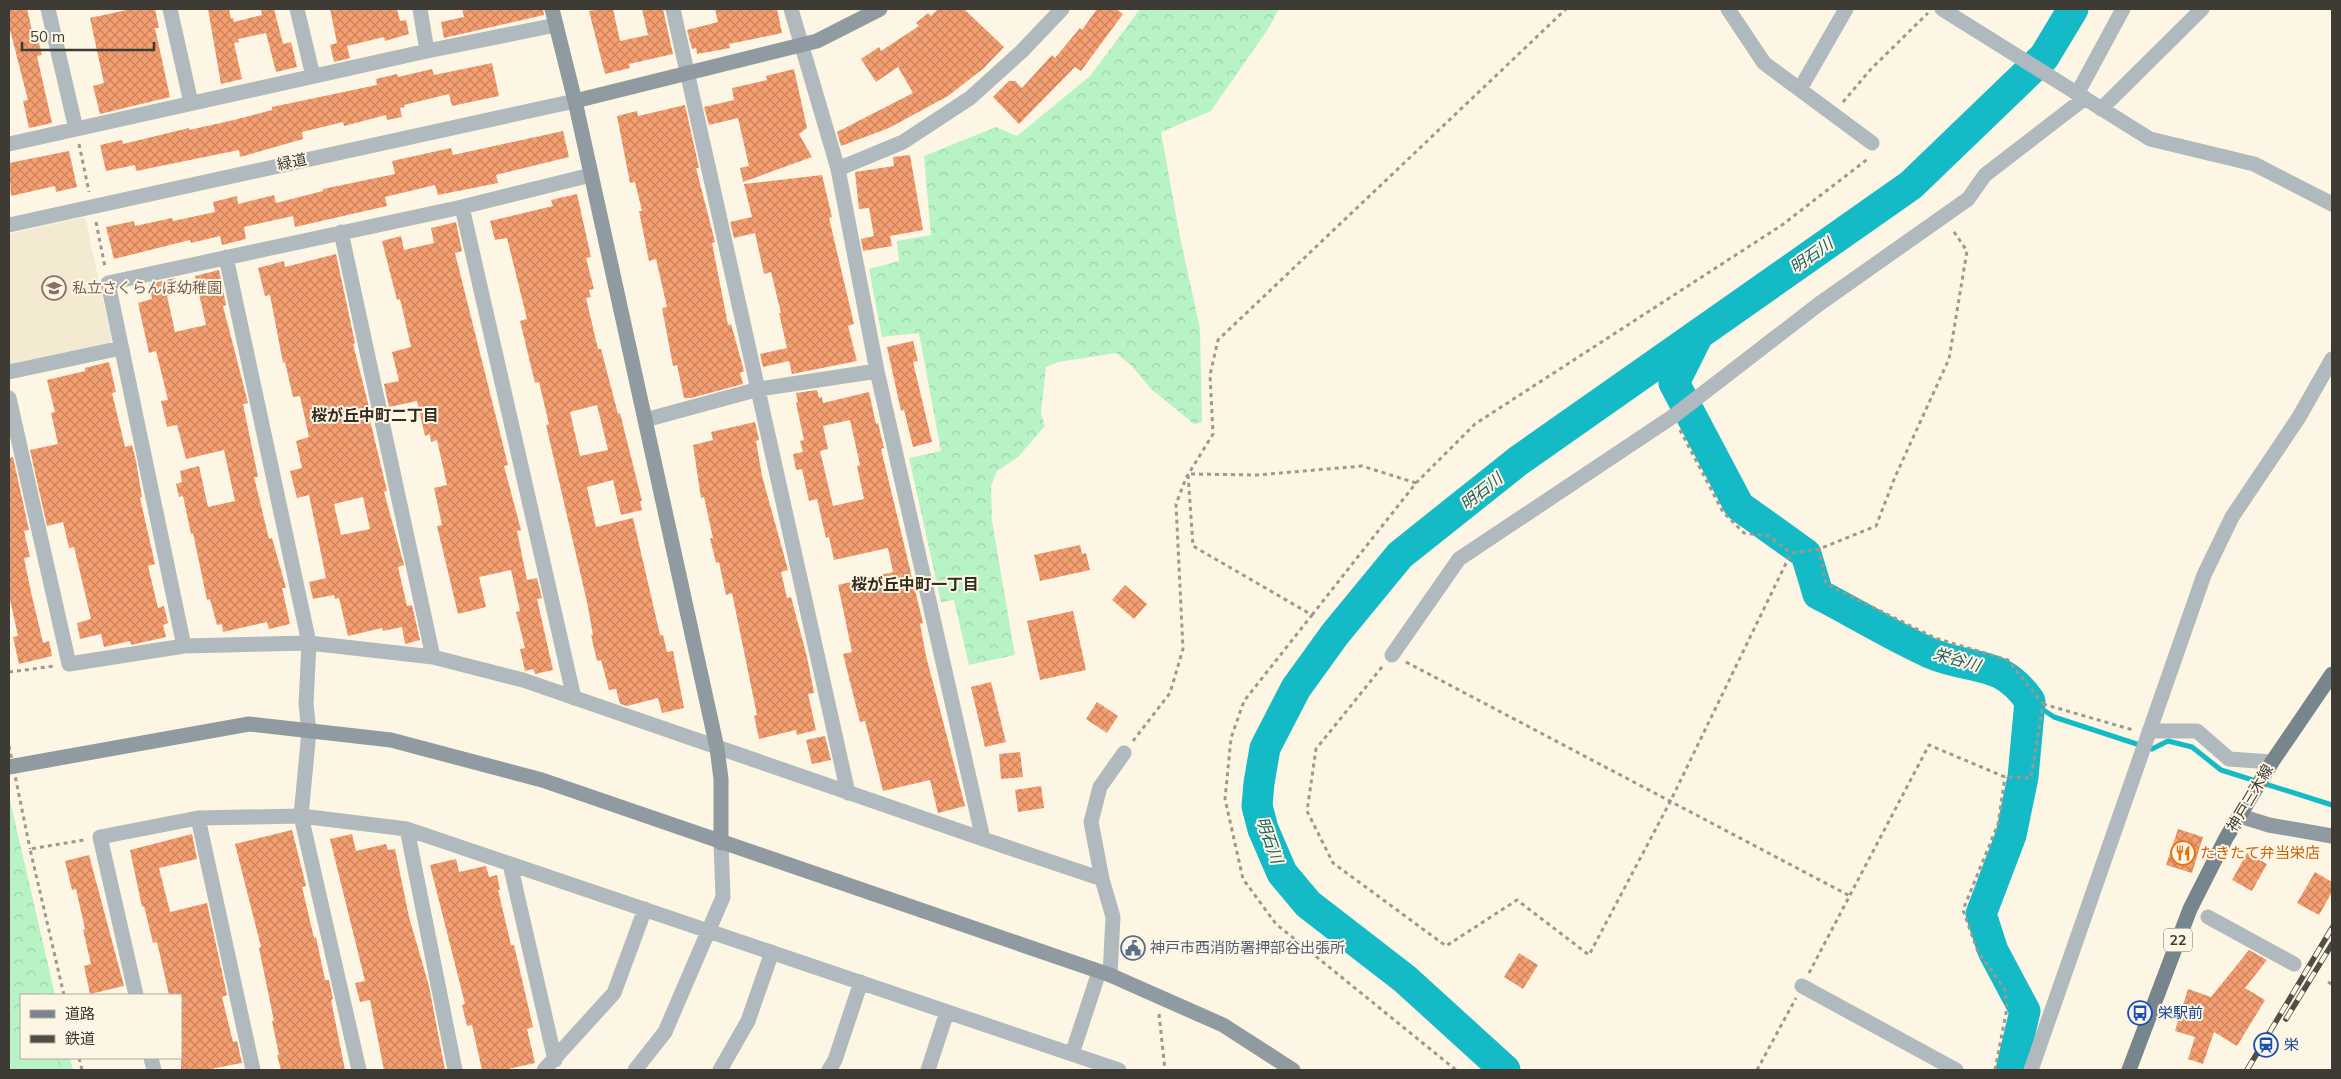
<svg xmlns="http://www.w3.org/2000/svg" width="2341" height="1079" font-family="Mulish,'Noto Sans JP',sans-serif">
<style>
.built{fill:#f4ead1}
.forest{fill:url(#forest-crowns)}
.pitch{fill:#b7f3c5}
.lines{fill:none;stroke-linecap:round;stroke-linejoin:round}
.stream{stroke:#14bac5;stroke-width:5}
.river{stroke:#14bac5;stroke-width:31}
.building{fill:url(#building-cross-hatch);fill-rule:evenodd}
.path{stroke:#9e998d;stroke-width:3;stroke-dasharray:4 4;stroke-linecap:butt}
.street{stroke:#b0b9bd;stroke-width:15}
.secondary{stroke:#8f9ba0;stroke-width:15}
.primary{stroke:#76868c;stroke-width:15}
.rail-casing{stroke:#514e46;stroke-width:5.5}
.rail{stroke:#fdf6e4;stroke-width:4;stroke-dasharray:11;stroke-linecap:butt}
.path-bridge{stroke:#9e998d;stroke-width:3;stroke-dasharray:4 4;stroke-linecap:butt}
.labels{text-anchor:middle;stroke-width:4;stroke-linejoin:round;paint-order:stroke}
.shield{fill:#fdf6e4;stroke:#777369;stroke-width:1}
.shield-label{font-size:14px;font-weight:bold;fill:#3d3b34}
.street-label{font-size:15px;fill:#3d3b34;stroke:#fdf6e4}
.education-label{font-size:15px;fill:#785e54;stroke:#fdf6e4;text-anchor:start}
.food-label{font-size:15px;fill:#c56008;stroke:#fdf6e4;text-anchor:start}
.service-label{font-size:15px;fill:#4e5e75;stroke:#fdf6e4;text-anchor:start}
.transit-label{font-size:15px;fill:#164399;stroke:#fdf6e4;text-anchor:start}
.water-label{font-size:16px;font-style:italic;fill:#225d61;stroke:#fdf6e4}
.neighbourhood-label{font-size:16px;font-weight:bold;fill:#332d20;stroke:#fdf6e4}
</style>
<defs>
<pattern id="forest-crowns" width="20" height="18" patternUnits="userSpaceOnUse" patternTransform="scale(1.25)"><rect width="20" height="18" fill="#b7f3c5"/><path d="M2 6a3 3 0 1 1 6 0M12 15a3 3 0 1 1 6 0" fill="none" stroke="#9ed1aa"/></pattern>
<pattern id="building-cross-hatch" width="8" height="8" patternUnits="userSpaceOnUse" patternTransform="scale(1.25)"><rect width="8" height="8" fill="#f59f71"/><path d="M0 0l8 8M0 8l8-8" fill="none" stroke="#c8835e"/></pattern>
</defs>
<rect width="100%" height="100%" fill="#fdf6e4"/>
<!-- built -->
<path class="built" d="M85 217 112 342 9 365V234Z"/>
<!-- forest -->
<path class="forest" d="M1140 9H1279L1268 29 1211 111 1161 132 1179 232 1200 329 1202 422 1194 424 1150 388 1132 366 1116 353 1058 362 1046 367 1041 413 1045 426 1018 457 997 471 991 486 992 521 1015 655 969 665 954 600 941 602 909 458 941 451 919 333 882 337 869 269 899 261 897 241 931 235 924 156 996 127 1017 136 1090 76Z
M9 796 55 995H21V1058H70L73 1070H9Z"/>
<!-- pitch -->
<path class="pitch" d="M21 1034V1058H50L58 1061 60 1070H9V1037Z"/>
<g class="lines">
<!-- stream -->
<path class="stream" d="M2030 701 2054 717 2152 749 2168 741 2192 747 2221 770 2332 805"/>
<!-- river -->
<path class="river" d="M1698 335 1674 383 1739 506 1806 554 1818 594C1855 613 1892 636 1930 653 1972 671 2000 658 2030 701L2023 777 2011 835 1981 914 1993 951 2025 1011 2011 1070
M1505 1070 1405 979 1308 904 1282 873 1263 829 1257 806 1259 783 1265 748 1296 688 1335 634 1400 555 1518 461 1911 185 2044 57 2073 9"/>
</g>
<!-- building -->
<path class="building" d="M9 9H27L34 39 38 38 42 55 37 56 52 123 29 128 23 101 28 100 9 26Z
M131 9H155L159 28H155L170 97 100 114 93 86 104 83 90 18Z
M208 9H229L231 19 233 18 234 22 262 15 261 9H274L283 44 291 42 297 67 276 72 266 33 238 39 239 42 234 43 242 79 221 84Z
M330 9H397L400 21 406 20 409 34 385 41 384 37 347 46 350 58 334 62 330 45 337 43Z
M462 9H543L544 15 444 38 441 22 464 17Z
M600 9H613L620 41 648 35 642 9H663L673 54 629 64 630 68 605 74 589 11Z
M715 9H777L782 33 729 44 730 48 697 54 696 48 692 49 687 30 718 22Z
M938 9H964L1004 47 984 68 948 96 889 128 841 146 837 132 913 93 898 67 876 82 861 59 879 47 881 51 919 26 916 23 928 13 931 16Z
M1097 9H1116L1123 14 1081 71 1075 67 1019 124 993 97 1009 81H1015L1022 88 1052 55 1055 58 1080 28 1082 30Z
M492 63 499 96 452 106 449 94 404 105 405 107 400 108 402 117 387 120 386 115 344 126 343 122 302 132 303 139 240 157 239 150 136 171 135 165 106 171 100 145 122 140 123 144 189 128V130L234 120 272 110V107L377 85 376 79 397 74 398 77 432 69 434 75Z
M794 69 807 128 799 134 812 157 743 182 740 168 749 166 738 118 709 125 704 107 734 100 732 88 767 80 766 76Z
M685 105 699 168H696L715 242 712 243 728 325 731 324 744 371 740 373 743 384 691 398H684L677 365 673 366 662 308 667 307 656 259 649 261 639 211H642L635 182 630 183 617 116 637 111 638 116Z
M563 131 569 157 496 175 498 183 438 195 435 185 385 197 387 206 295 227 293 216 244 227 246 239 222 245 220 236 191 243 190 240 114 259 106 227 134 221 135 226 172 218 173 221 215 212 213 202 237 196 238 204 274 195 276 203 323 191V189L395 174 392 161 451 148 453 155Z
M69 151 77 187 56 192 55 186 11 196 9 163Z
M910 155 923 230 890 236 892 246 863 251 861 239 874 236 869 208 859 209 855 172 894 166 893 157Z
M822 175 832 217 829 218 854 324 848 326 857 361 792 374 789 361 763 367 760 354 787 348 779 313H781L771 272 764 274 755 233 734 238 730 222 752 217 744 184Z
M577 194 591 257 586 258 594 289 589 290 591 297 586 298 598 349H601L618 414 620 413 642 501H640L642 510 621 515 613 480 587 487 596 527 633 518 660 635H663L667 652 673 651 684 708 662 713 658 698 627 706 620 704 616 689 609 690 601 660 597 661 591 635H593L587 602 546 425 549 424 539 382 535 383 520 321 527 319 507 238 495 240 490 221 553 206 551 200ZM597 405 608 450 580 456 570 412Z
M456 222 462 251 455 253 508 465 504 466 521 530 517 531 527 580 537 578 542 598 537 599 553 670 535 674 533 669 525 671 520 649 525 648 516 612 520 611 511 570 479 577 486 607 458 614 437 526 442 525 434 488 447 485 437 440 431 442 430 434 425 436 417 401 389 407 384 384 399 381 392 352 411 347 400 299 397 300 382 241 401 236 404 250 434 243 431 228Z
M336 254 355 343 353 344 370 411 368 412 387 491 384 492 404 565 398 567 407 606 412 605 420 640 405 644 402 627 383 631 382 628 348 636 339 598 335 599 334 595 313 599 309 582 326 578 309 495 297 498 290 471 302 468 296 441 309 437 300 396 293 397 285 362 283 363 270 295 265 296 258 268 284 261 285 267ZM363 497 370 529 341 535 334 504Z
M219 270 226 305 223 306 248 403 243 404 258 477H254L269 539 272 538 286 588H282L290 624 269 629 267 622 223 632 222 624 217 625 210 599 207 600 193 533 191 534 183 496 179 497 176 484 182 482 180 471 199 466 208 507 235 501 224 450 186 459 177 425 167 427 161 401 168 400 156 351 149 353 138 303 152 299 149 284 175 278 179 293 167 296 175 332 206 325 195 276Z
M913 341 918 361 913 362 932 442 913 447 904 410 901 411 887 347Z
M109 362 116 392 112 393 125 447 132 445 136 461 142 497 140 498 155 564 148 566 158 608 164 606 168 623 163 625 166 637 131 645 130 641 104 647 101 634 80 639 77 623 91 619 74 547 69 548 63 522 47 526 30 450 58 444 51 413 55 412 47 380 85 371V368Z
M817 390 819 398 822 397 823 403 869 392 876 424 878 423 884 448 881 449 923 623 920 624 926 656 965 806 938 813 930 780 883 791 865 721 860 722 843 654 852 652 838 585 893 572 888 548 834 560 829 537 826 538 817 499 809 501 802 469 796 470 793 454 803 452 800 441 804 440 796 403 798 402 796 393ZM850 420 860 465 857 466 864 499 833 506 820 451 828 449 823 426Z
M755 422 759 440 756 441 762 476 788 570 781 572 787 598 791 597 807 657 814 693 808 694 816 730 797 735 796 730 759 739 754 716 757 715 732 593 726 595 719 562 716 563 710 538H713L704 497 701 498 693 445 713 440 711 432Z
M13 457 29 530 24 531 30 557 24 558 31 592 43 643 49 641 52 656 19 664 13 637 18 636 9 595V458Z
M1080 545 1082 554 1086 553 1090 570 1040 581 1034 555Z
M1125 585 1147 604 1134 619 1112 600Z
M1073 611 1086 670 1040 680 1027 621Z
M991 682 1006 742 985 747 971 687Z
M1097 702 1118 716 1107 733 1086 719Z
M825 736 831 760 812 764 806 740Z
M1020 752 1023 777 1001 779 999 754Z
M1041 786 1044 808 1018 812 1015 790Z
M2178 829 2203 837 2192 873 2166 865Z
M292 830 306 886 302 887 314 938 316 937 325 980H329L333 999 331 1000 345 1070H281L277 1055H279L272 1021H274L259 948 261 947 235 844Z
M192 834 197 859 159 868 170 912 207 903 227 995 222 997 233 1042 237 1041 242 1063 205 1070H181V995H169L157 942 153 943 144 906 142 907 130 850Z
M352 834 356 851 386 844 388 850 395 849 409 917 429 986 445 1070H384L370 1000 360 1002 355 983 365 981 330 839Z
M2247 853 2267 864 2252 891 2232 880Z
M89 855 124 986 90 994 84 966 91 964 83 930 85 929 76 889 72 890 65 861Z
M456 859 459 872 486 866 489 877 497 875 500 890H498L511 945H514L533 1027 527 1029 535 1063 504 1070H482L472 1025 467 1026 462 1005 465 1004 430 865Z
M2315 872 2332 882V892L2319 915 2297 903Z
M2249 950 2267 960 2245 988 2265 1000 2237 1046 2214 1032 2203 1064 2188 1059 2195 1037 2175 1031 2188 989 2211 997Z
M1519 953 1538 965 1523 989 1504 977Z"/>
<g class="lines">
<!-- path -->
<path class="path" d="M1843 102 1871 69 1928 13
M79 144 89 192
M96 222 105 267
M1680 430 1723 512 1744 533 1769 536 1791 553 1819 549 1876 526 1895 477 1949 359 1967 251 1952 229
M1416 483 1362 466 1257 475 1188 474 1193 546 1312 615 1244 701 1231 738 1225 799 1243 879 1276 924 1456 1070
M1312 615 1416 483 1475 424 1782 225 1869 158
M1406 662 1850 896
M1382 667 1316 749 1307 811 1333 863 1446 946 1517 900 1589 955 1670 802 1791 553
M9 672 55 666
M2043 704 2133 730
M1133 741 1170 693 1183 649 1176 504 1186 478 1213 434 1210 375 1218 340 1566 9
M1809 973 1929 745 2005 777 2031 778 2043 704 2008 660 1935 638 1826 584 1819 549
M2328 982 2332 984
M64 995 30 849 84 840
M1159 1014 1165 1070
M79 1058 82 1070
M1757 1070 1796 998
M1995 1070 2007 1008 2005 990 1978 952 1963 910 1998 824 2005 777"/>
<!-- street -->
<path class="street" d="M48 9 76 129
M170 9 191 103
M297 9 313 76
M420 9 427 51
M673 9 848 793
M791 9 838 169 877 371 983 839 1102 879
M1728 9 1764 63 1872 143
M1942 9 2150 139 2254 164 2332 204
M1800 89 1846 9
M2077 94 2123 9
M2101 109 2202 9
M9 144 427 51 556 25
M838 169 903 142 970 98 1022 51 1062 9
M462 207 574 698
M9 225 575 101
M341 232 433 657
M226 257 309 643 306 704 309 731 301 816 359 1070
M9 372 121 348
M9 398 69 664 184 646 309 643 433 657 523 680 983 839
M645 420 759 389 877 371
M184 646 108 283 462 207 591 175
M1392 655 1459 559 1675 415 1819 304 1968 199 1985 175 2085 98
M2149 731H2197L2229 759 2272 762
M198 818 253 1070
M407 829 455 1070
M510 864 555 1060
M2208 917 2294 964
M1110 975 1113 917 1102 879 1091 822 1100 787 1124 753
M1802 986 1956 1070
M136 995 100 837 198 818 301 816 407 829 1119 1070
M1072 1054 1099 972
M151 1058 154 1070
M544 1070 614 993 645 909
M635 1070 665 1032 723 897 721 843
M720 1070 748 1021 772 952
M829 1070 835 1060 861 982
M928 1070 947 1012
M2031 1070 2204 575 2232 517 2299 417 2332 359"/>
<!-- secondary -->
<path class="secondary" d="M552 9 575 101 717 748 721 779V843
M575 101 817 41 880 9
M9 767 249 724 391 740 542 780 1110 975 1223 1025 1293 1070
M2240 816 2269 825 2332 836"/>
<!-- primary -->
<path class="primary" d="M2129 1070 2190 909 2226 838 2272 762 2332 674"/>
<!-- rail casing -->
<g class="rail-casing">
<path id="rail" d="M2286 1019 2332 944
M2247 1070 2332 928"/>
</g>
<!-- rail -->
<use href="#rail" class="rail"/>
<!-- path-bridge -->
<path class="path-bridge" d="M9 746 30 849"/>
</g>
<!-- icons -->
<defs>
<g id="school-ring" transform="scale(1.25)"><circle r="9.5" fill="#fdf6e4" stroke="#8d6e63" stroke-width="1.5"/><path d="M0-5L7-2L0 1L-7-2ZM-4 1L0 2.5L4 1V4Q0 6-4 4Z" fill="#8d6e63"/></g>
<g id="restaurant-ring" transform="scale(1.25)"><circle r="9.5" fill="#fdf6e4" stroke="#e8710a" stroke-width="1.5"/><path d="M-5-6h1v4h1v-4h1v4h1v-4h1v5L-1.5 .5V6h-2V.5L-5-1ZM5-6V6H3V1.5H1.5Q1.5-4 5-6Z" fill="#e8710a"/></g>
<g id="civic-ring" transform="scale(1.25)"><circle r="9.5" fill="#fdf6e4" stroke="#5c6f8a" stroke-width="1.5"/><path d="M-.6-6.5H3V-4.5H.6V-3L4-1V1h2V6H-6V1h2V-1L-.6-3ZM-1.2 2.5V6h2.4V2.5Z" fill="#5c6f8a"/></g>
<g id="bus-ring" transform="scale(1.25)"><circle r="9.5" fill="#fdf6e4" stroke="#1a4fb4" stroke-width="1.5"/><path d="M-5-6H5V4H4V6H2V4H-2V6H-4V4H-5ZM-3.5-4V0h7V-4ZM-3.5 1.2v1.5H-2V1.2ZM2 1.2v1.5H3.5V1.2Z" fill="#1a4fb4"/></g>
<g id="station-ring" transform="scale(1.25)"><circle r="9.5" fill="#fdf6e4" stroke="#1a4fb4" stroke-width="1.5"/><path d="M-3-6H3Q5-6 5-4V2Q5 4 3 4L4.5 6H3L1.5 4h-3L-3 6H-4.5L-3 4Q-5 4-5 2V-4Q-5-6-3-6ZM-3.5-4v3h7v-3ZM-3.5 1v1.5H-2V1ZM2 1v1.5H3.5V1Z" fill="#1a4fb4"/></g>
</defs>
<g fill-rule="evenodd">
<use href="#school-ring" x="54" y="288"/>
<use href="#restaurant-ring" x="2183" y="853"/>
<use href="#civic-ring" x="1133" y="948"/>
<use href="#bus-ring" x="2140" y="1013"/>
<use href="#station-ring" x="2266" y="1045"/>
</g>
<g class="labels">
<!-- shield labels -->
<rect class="shield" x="2164" y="928.5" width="28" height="23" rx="4"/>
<g class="shield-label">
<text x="2178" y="945">22</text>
</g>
<!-- street labels -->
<g class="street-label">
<text transform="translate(292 162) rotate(-12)" y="5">緑道</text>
<text transform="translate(2250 798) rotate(-59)" y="5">神戸三木線</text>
</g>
<!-- education labels -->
<g class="education-label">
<text x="72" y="293">私立さくらんぼ幼稚園</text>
</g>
<!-- food labels -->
<g class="food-label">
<text x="2200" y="858">たきたて弁当栄店</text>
</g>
<!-- service labels -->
<g class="service-label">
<text x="1150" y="953">神戸市西消防署押部谷出張所</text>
</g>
<!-- transit labels -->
<g class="transit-label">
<text x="2158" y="1018">栄駅前</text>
<text x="2284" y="1050">栄</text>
</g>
<!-- water labels -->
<g class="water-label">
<text transform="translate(1811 255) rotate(-35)" y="6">明石川</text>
<text transform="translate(1481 491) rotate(-39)" y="6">明石川</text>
<text transform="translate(1957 659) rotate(16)" y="6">栄谷川</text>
<text transform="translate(1270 840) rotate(70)" y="6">明石川</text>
</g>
<!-- neighbourhood labels -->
<g class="neighbourhood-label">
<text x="375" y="421">桜が丘中町二丁目</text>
<text x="915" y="590">桜が丘中町一丁目</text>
</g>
</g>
<!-- border -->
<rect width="2341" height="1079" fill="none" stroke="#3d3b34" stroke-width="20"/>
<!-- legend -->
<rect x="20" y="994" width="162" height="65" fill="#fdf6e4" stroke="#b0ab9e"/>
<rect x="30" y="1010" width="25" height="8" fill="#76868c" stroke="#b0ab9e"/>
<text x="65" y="1019" font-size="15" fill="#3d3b34">道路</text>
<rect x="30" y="1035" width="25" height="8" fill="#514e46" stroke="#b0ab9e"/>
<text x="65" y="1044" font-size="15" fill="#3d3b34">鉄道</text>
<!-- scale -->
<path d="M22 42v8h132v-8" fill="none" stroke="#3d3b34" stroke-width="2.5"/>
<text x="30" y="42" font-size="15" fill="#3d3b34" stroke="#fdf6e4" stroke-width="4" paint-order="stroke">50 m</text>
</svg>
